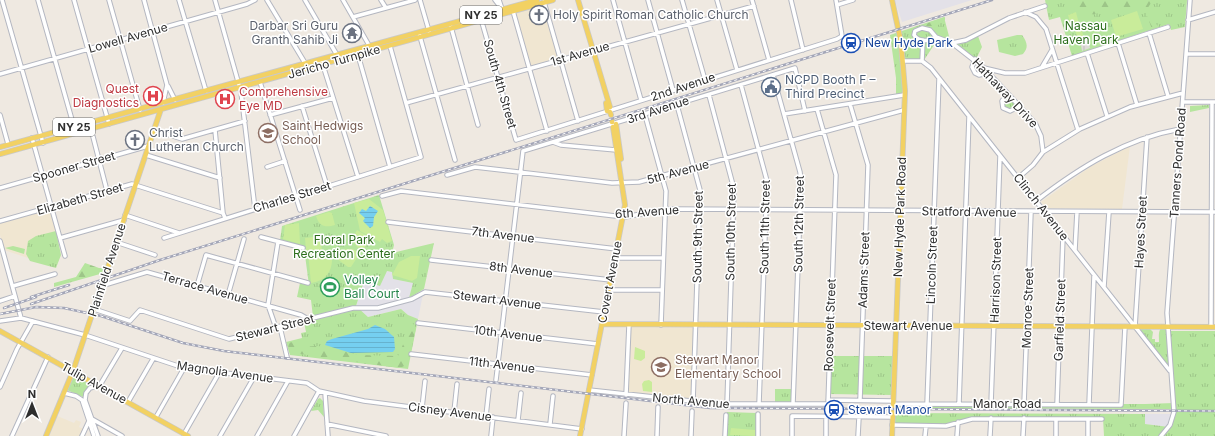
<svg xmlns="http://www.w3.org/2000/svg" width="1215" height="436" font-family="Inter,sans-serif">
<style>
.industrial{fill:#e3e1e8}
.education{fill:#f0e6d1}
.grass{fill:url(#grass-tufts)}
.forest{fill:url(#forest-firs)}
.pitch{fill:#c9ec9a}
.plaza{fill:url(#plaza-grid)}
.water{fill:url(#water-rules)}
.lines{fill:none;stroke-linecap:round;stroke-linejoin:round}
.minor-casing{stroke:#b4b7c1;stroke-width:5.5}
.major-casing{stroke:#c9c9c9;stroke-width:6}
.minor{stroke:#fff;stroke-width:3.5}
.major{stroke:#f2d163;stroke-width:4.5}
.rail-casing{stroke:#a3a6b8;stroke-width:2.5}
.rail{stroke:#fff;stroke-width:1;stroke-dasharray:3;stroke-linecap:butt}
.labels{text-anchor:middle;stroke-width:3;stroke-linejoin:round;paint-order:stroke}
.shield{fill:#fff;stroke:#6d6d6d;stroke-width:1}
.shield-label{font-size:11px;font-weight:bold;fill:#2e2e2e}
.worship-label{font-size:12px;fill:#5b616d;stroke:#fff;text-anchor:start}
.park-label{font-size:12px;fill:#2c6e1b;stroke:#fff}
.street-label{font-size:12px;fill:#2e2e2e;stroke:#fff}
.transit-label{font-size:12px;fill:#164399;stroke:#fff;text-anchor:start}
.service-label{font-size:12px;fill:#4e5e75;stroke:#fff;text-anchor:start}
.health-label{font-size:12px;fill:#be3a42;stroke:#fff;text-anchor:end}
.education-label{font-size:12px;fill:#785e54;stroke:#fff;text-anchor:start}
.leisure-label{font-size:12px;fill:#27864d;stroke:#fff;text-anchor:start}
</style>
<defs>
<pattern id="grass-tufts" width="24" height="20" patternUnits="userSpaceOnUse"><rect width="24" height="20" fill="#b6e59e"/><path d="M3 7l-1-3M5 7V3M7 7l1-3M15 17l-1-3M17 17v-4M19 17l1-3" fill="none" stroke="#9dc588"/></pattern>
<pattern id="forest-firs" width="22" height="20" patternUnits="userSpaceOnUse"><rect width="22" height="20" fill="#b6e59e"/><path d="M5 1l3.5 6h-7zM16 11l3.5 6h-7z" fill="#9dc588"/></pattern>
<pattern id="plaza-grid" width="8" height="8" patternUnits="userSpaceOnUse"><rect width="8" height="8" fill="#dfdcd8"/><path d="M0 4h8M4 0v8" fill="none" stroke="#c0bdba"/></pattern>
<pattern id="water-rules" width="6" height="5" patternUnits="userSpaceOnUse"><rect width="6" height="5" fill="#75cff0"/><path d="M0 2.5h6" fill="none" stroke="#66b2ce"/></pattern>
</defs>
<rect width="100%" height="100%" fill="#efe9e1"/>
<!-- industrial -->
<path class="industrial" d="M895 0H972L902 22Z
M386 271 392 272 393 279 413 283 417 294 424 289 418 319 408 315 401 309 368 317 356 306 364 281Z
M1145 414H1176V417L1169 427 1145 424Z"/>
<!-- education -->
<path class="education" d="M546 3 561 57 530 66 516 12Z
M1130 146 1122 209 1047 208 1041 202 1090 167Z
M51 209 61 255 55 267 4 250 0 235V223Z
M629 325H695L693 402 626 395Z
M55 415 74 423 76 420 81 422 79 427 84 429 82 436H47Z"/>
<!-- grass -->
<path class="grass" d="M1045 0H1187L1185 27 1171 30 1169 24 1072 56 1060 17 1049 20Z
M944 17 951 44 938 39 924 60 904 62 905 96 896 97V78L890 35Z
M1017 35H1022C1027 42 1029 47 1023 54L1015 56 999 52 997 40Z
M978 36 982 47 976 59 954 43Z
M1007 96 1017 107 1010 110 1003 108 1002 102Z
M1209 105V108L1190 112V106Z
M379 195 394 245 392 253 434 243 424 289 409 298 413 283 393 279 392 272 387 271 380 286 364 281 356 306 368 317 401 309 408 315 418 319 408 369 290 355 286 342 302 338 301 333 306 332 304 322 313 317 311 300 297 297 300 283 309 285 304 248 280 241 282 226Z
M56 231 61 255 56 268 30 261 26 254 28 241 36 236Z
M13 246 25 249 24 254 5 248Z
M1137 328H1149L1153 332 1152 339H1155V342H1159C1159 337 1158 332 1161 328H1167L1168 331H1215V436H1104L1103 418 969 419 947 425 893 426V413L1145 414V424L1169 427 1175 417 1176 409 893 408 894 404H1145L1174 403 1171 371Z
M830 356H893L891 395 829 394Z
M77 375 92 385 83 397 67 390 74 376Z
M775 389H793L792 406 775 405Z
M320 398 323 401 324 417 318 410 311 411 318 399Z
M727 412 757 413 756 436H726Z"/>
<!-- forest -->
<path class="forest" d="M1070 0H1160L1151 3 1147 9 1152 20 1159 27 1152 29 1144 8 1121 16 1114 8 1095 14 1084 15 1081 26Z
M945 17V20L938 25V33L935 31 936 26H920Z
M85 263 99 268H106L100 274 54 287V283L76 277Z
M407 317 409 318 416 328 408 364 400 368 321 357 315 355 314 353 308 355 289 352 288 343 297 341 299 347 318 346 360 355 398 356 408 333Z"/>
<!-- pitch -->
<path class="pitch" d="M1137 11 1143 29 1116 37 1111 20Z
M1076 12 1080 28 1072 30 1068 15Z
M1081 28 1084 38 1078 39 1075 30Z
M369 199 383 210 392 241 387 243 382 239 380 242 360 231 354 203Z
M329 212 332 213 335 225C325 228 319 226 316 216Z
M299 223 300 244 283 239 285 225Z
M357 230 369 237V240L363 251C353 245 351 240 357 230Z
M313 237 321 243 322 251 308 252 306 251 305 238Z
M346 249H353L360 253 351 267H348L336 258 341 251Z
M320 251 321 256 309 258 332 256C333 271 326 281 311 283L308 253Z
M411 256H420L417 278 412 281 392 275 399 262Z
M635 347 645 351V358L641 361 634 359Z
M649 380 652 382V392L643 391 642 384 644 381Z
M731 428 755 430V436L730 435Z"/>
<!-- plaza -->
<path class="plaza" d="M1087 36 1090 48 1082 51 1080 39Z"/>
<!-- water -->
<path class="water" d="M370 206 378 211 374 217 373 226 370 228 363 221 365 218 359 213 362 209 366 211Z
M375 325 385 329 394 337 395 349 393 352 351 353 325 345 327 341 332 339 368 329Z"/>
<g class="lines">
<!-- minor casing -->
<g class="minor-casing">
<path id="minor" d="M2 0 43 143
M38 0 74 127
M74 0 109 124
M109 0 140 110
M144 0 167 85 163 103
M179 0 206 91
M215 0 241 92 255 209
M267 0 305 63
M305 0 337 55
M343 0 370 47
M381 0 386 8
M420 0 429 31
M495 0 502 9 499 0
M613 0 641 100
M648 0 673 90
M682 0 705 80
M717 0 737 70
M752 0 769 60
M791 0 803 50
M544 2 578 121
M837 5 853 0
M513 11 547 131
M1025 12 1036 17 1046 29 1078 130
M353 17 415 0
M481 19 516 140 837 39 842 36 836 0
M1188 20 1215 12
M451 27 478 125
M922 28 930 30 936 37C930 42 919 42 914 35L915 31Z
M419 33 455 160
M1149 33 1168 96
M936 37 952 43 966 40 1009 18 1045 6
M952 43 984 68 1035 123 1041 136 1043 152
M1118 43 1137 105
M1087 53 1107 116
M1186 54H1215
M358 55 390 167
M975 59 972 67 975 73 979 75 988 73
M903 61H922L931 68 1170 371
M922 61 923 40
M322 62 358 177
M1042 67 1052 50
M984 68 1005 73H1025L1168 27
M0 74 247 4 255 0
M773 75 800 172 801 182 793 404
M260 82 300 210
M741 85 767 181 759 404
M168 86 175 100
M1007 94 1002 101 1003 108 1010 111 1018 107
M709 95 734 189 727 404
M1183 102H1215
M406 103 754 6
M850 104 868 165 860 400
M677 105 700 190 693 402
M302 106 327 186
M784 114 904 95
M0 115 8 144
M270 115 333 98
M645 115 666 191 661 325
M91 129 107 191
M154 130 182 139 245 121
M215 130 223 213
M32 138 65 256
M553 142 561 145 616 150
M146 155 220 178
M267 167 285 161
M447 175 475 167 612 183 639 182 904 110
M1018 178 1033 165 1043 152 1080 129 1130 107 1183 93
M0 188 148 146
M382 196 401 191 624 217 670 209 1215 212
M1036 201C1080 167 1125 139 1180 129
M125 215 179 233
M0 221 132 184 223 213 225 218
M388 222 617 249
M261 237 303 248
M60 238 124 220
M164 238 421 157 390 46
M0 241 21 318
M116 242 155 255
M1075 250 1077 212
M615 258H663
M431 260 611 280
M13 286 55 274
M101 286 147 272 301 315 308 319
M197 286 206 255 308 283
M1104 287 1109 212
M609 290H662
M228 295 244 239
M0 301 15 296
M94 309 130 321 140 310 229 339 353 308H378L412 299 425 292 604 312
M0 321 21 318 85 335 184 368 307 383 319 391 364 401 582 429
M418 323 598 344
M280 327 287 357
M1135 327 1147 137
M1211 327 1212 102
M276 328 268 305 278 242
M411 354 592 375
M496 380 523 151 795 68 805 111
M0 387 17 349 33 321
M589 390 719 404H828L836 175 817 109
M64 393 76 396 82 400 94 436
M325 393 328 436
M626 395 629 325
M828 400 893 401
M128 402 153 359
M893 404 1121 405 1125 327
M927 404 939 79
M959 404 969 117
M991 404 1000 156
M1024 404 1031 212
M1057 404 1063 236
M1089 404 1094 276
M422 408 425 381
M454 412 457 384
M486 416 489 389
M156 417 184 368
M518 420 521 393
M327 424 386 436
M550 424 553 396
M892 425 946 426 972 419H1102
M184 434 219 373
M12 436 48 357
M82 436 89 421 92 419 122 436
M98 436 85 400 86 393 90 388 100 385 122 348
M220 436 254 377
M257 436 288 381
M294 436 319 391
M491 436 493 417
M624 436 626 403
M657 436 658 407
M691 436 692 411
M725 436 726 415
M758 436V414
M792 436V416L893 417
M826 436V417
M858 436 859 417
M925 436 926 426
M957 436 958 422
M990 436 991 418
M1023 436 1024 418
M1056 436V419
M1088 436V419
M1161 436 1170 425 1174 412 1167 313 1190 0"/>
</g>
<!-- major casing -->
<g class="major-casing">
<path id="major" d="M578 0 610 107
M892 0 901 42 905 91 892 436
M606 103 607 111
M610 112 611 115
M612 121V122
M616 124 621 159
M0 147 537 0
M0 154 553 0
M602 324 1215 327
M0 331 188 436
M46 436 73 371 161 109
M580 436 625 205 613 127"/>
</g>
<!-- minor -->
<use href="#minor" class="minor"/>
<!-- major -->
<use href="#major" class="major"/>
<!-- rail casing -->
<g class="rail-casing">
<path id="rail" d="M31 297 69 285
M31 304 160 260 992 0
M4 308 36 297
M0 314 36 307 64 308 101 316 183 343 224 351 710 408 1215 411"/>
</g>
<!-- rail -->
<use href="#rail" class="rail"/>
</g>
<!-- icons -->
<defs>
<g id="church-ring" transform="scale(1)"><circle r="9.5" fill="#fff" stroke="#6b7280" stroke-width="1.5"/><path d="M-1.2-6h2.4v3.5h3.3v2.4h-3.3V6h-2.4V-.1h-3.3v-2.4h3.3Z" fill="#6b7280"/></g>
<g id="temple-ring" transform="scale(1)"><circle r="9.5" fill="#fff" stroke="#6b7280" stroke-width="1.5"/><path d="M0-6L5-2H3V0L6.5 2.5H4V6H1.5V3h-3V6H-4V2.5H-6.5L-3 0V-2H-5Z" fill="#6b7280"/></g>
<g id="station-ring" transform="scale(1)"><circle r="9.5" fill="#fff" stroke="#1a4fb4" stroke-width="1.5"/><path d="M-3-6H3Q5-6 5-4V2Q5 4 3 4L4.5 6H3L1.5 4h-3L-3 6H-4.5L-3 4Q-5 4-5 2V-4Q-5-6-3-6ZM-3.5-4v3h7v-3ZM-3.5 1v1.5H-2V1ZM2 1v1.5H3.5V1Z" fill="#1a4fb4"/></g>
<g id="civic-ring" transform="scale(1)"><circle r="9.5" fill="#fff" stroke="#5c6f8a" stroke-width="1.5"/><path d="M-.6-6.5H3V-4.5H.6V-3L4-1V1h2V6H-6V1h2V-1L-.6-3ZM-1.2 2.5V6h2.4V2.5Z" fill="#5c6f8a"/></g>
<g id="hospital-ring" transform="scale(1)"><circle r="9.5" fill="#fff" stroke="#e0444e" stroke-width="1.5"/><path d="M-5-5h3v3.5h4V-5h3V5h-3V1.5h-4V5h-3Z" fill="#e0444e"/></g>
<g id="school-ring" transform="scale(1)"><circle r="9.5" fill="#fff" stroke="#8d6e63" stroke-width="1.5"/><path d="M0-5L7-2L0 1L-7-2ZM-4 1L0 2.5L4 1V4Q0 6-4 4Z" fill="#8d6e63"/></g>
<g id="stadium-ring" transform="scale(1)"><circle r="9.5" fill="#fff" stroke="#2e9e5b" stroke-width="1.5"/><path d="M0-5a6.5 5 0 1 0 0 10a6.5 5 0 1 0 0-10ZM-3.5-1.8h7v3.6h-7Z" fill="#2e9e5b"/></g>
</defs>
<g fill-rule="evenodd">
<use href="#church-ring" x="539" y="15"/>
<use href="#temple-ring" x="352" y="33"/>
<use href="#station-ring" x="851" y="43"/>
<use href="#civic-ring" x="771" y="87"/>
<use href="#hospital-ring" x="153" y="96"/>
<use href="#hospital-ring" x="225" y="99"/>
<use href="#school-ring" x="268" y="133"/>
<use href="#church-ring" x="135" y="140"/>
<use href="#stadium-ring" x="330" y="287"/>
<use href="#school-ring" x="661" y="367"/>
<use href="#station-ring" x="834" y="410"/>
</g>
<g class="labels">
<!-- shield labels -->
<g class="shield">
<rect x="460" y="6" width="42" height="18" rx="3"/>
<rect x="53" y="118" width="42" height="18" rx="3"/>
</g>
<g class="shield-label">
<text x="481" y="19">NY 25</text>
<text x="74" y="131">NY 25</text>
</g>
<!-- worship labels -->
<g class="worship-label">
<text x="553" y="19">Holy Spirit Roman Catholic Church</text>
<text x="338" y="30" text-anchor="end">Darbar Sri Guru<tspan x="338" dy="14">Granth Sahib Ji</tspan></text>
<text x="149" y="137">Christ<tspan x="149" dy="14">Lutheran Church</tspan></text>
</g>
<!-- park labels -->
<g class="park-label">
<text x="1086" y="30">Nassau<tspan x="1086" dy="14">Haven Park</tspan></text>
<text x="344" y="244">Floral Park<tspan x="344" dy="14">Recreation Center</tspan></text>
</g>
<!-- street labels -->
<g class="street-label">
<text transform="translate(128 38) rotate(-16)" y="4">Lowell Avenue</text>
<text transform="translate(580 54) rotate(-16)" y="4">1st Avenue</text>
<text transform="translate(334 62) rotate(-16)" y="4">Jericho Turnpike</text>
<text transform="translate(500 84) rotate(74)" y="4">South 4th Street</text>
<text transform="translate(683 87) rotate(-18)" y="4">2nd Avenue</text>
<text transform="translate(1005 93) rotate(47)" y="4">Hathaway Drive</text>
<text transform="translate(658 110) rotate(-18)" y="4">3rd Avenue</text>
<text transform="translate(1178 163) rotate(-86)" y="4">Tanners Pond Road</text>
<text transform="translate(74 167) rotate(-16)" y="4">Spooner Street</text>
<text transform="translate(678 172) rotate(-15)" y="4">5th Avenue</text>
<text transform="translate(292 197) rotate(-17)" y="4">Charles Street</text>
<text transform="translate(80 199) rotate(-16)" y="4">Elizabeth Street</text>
<text transform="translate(1041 207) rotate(52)" y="4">Clinch Avenue</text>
<text transform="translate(647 212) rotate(-4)" y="4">6th Avenue</text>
<text transform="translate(969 212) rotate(1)" y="4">Stratford Avenue</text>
<text transform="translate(900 217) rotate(-88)" y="4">New Hyde Park Road</text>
<text transform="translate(799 224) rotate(-89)" y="4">South 12th Street</text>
<text transform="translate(765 227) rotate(-89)" y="4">South 11th Street</text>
<text transform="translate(731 232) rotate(-89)" y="4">South 10th Street</text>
<text transform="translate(1141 232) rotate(-87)" y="4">Hayes Street</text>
<text transform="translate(503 235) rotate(7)" y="4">7th Avenue</text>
<text transform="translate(698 237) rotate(-89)" y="4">South 9th Street</text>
<text transform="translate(932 265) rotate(-88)" y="4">Lincoln Street</text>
<text transform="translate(107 270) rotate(-72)" y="4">Plainfield Avenue</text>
<text transform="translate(521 270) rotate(7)" y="4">8th Avenue</text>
<text transform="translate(864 270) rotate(-88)" y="4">Adams Street</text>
<text transform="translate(996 280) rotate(-88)" y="4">Harrison Street</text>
<text transform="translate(610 282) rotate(-79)" y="4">Covert Avenue</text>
<text transform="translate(205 288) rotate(16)" y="4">Terrace Avenue</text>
<text transform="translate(497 300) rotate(7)" y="4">Stewart Avenue</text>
<text transform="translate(1028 308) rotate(-88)" y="4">Monroe Street</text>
<text transform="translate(1060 320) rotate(-88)" y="4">Garfield Street</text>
<text transform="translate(830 325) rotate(-88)" y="4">Roosevelt Street</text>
<text x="908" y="330">Stewart Avenue</text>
<text transform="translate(275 328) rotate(-14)" y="4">Stewart Street</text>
<text transform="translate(508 334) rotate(7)" y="4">10th Avenue</text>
<text transform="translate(502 365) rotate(7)" y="4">11th Avenue</text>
<text transform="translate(225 372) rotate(8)" y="4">Magnolia Avenue</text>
<text transform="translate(94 383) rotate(29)" y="4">Tulip Avenue</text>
<text transform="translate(691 401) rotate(5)" y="4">North Avenue</text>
<text x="1007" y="408">Manor Road</text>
<text transform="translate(450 412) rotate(7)" y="4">Cisney Avenue</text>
</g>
<!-- transit labels -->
<g class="transit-label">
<text x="865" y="47">New Hyde Park</text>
<text x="848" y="414">Stewart Manor</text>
</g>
<!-- service labels -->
<g class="service-label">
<text x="785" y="84">NCPD Booth F –<tspan x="785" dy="14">Third Precinct</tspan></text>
</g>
<!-- health labels -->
<g class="health-label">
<text x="139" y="93">Quest<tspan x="139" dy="14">Diagnostics</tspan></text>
<text x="239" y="96" text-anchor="start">Comprehensive<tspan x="239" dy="14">Eye MD</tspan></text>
</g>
<!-- education labels -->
<g class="education-label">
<text x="282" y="130">Saint Hedwigs<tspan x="282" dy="14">School</tspan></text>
<text x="675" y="364">Stewart Manor<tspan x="675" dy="14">Elementary School</tspan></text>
</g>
<!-- leisure labels -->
<g class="leisure-label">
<text x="344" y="284">Volley<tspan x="344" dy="14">Ball Court</tspan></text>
</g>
</g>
<!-- north arrow -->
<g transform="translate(32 404)" stroke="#ffffff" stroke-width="3" paint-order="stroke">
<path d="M0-3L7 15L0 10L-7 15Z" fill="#2e2e2e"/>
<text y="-6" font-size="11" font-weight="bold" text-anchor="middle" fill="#2e2e2e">N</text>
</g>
</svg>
